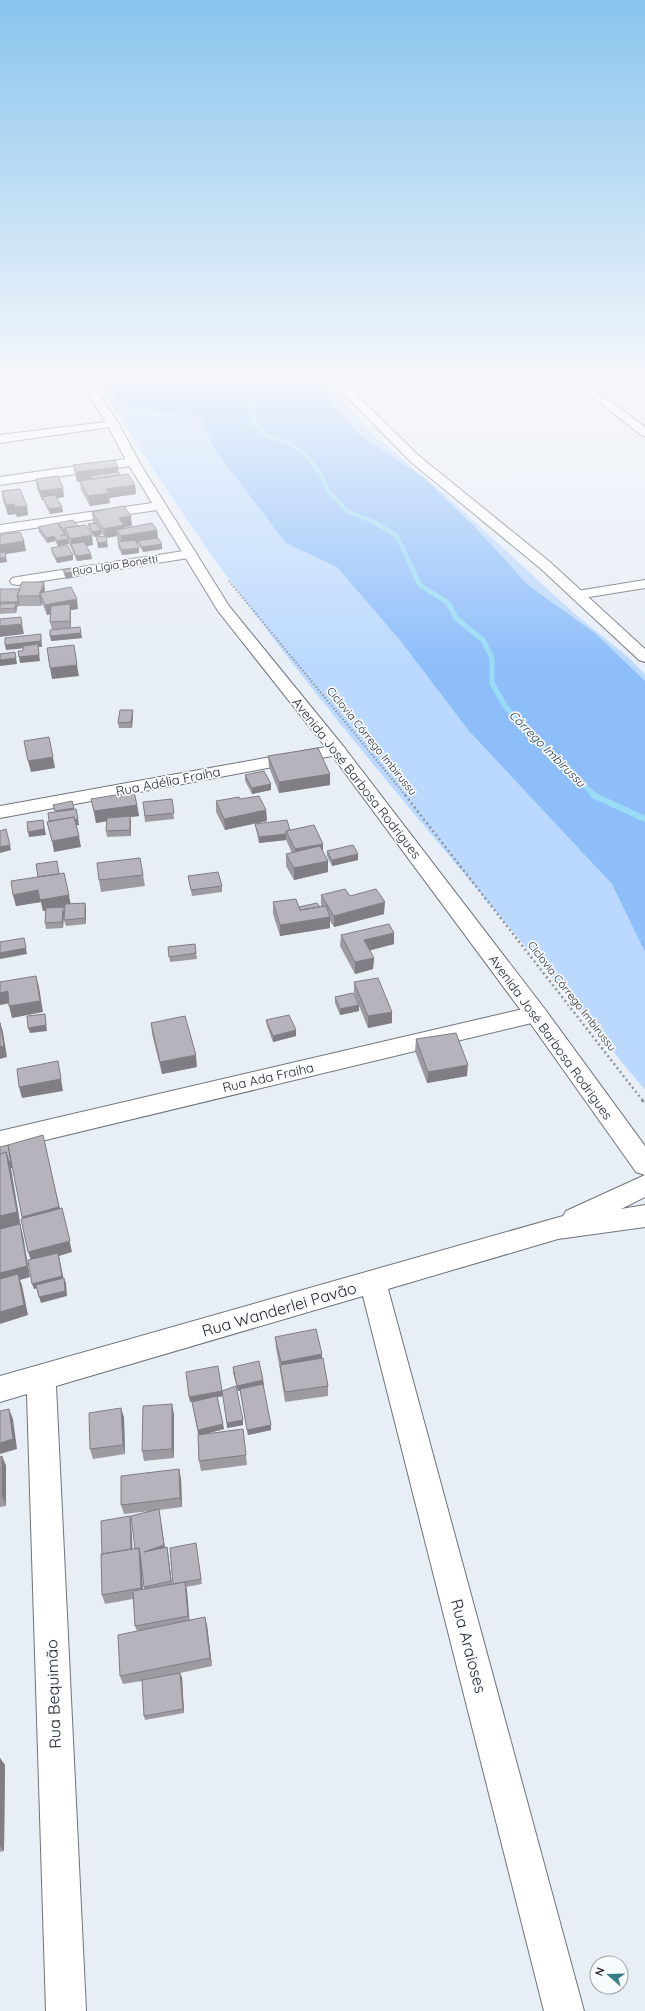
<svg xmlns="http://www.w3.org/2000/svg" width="645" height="2011" font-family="Quicksand,sans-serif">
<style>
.green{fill:#bbd9ff}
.forest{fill:#8ebefa}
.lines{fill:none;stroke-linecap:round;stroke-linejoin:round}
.stream-far2{stroke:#99dcf4;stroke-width:4}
.stream-far1{stroke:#99dcf4;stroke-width:5}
.stream{stroke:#99dcf4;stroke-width:6}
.minor-casing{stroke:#6f747b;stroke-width:2}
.major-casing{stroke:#6f747b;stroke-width:2}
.path-far2{stroke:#91959b;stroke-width:2;stroke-dasharray:1.5 2;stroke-linecap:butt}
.path-far1{stroke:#91959b;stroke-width:2.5;stroke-dasharray:2 3;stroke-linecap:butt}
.path{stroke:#91959b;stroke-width:3;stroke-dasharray:2.5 3.5;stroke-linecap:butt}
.minor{fill:#fff;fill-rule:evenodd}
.major{fill:#fff;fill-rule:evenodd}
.wall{fill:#9d9aa2;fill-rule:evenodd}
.shaded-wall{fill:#807d84}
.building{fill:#b7b3bc;stroke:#807d84}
.labels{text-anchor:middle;stroke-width:3.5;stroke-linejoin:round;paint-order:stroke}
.far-street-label{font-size:11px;fill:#1f2124;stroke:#f8fbfe}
.far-water-label{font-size:12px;font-style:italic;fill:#1c323a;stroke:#f8fbfe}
.street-label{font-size:13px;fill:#1f2124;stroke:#f8fbfe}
.near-street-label{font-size:16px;fill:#1f2124;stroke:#f8fbfe}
</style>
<rect width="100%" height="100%" fill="#e8eef6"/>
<!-- green -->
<path class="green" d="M96 380H327L351 411 376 437 451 500 576 615 627 656 645 674V1090C512 927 371 770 245 601 192 530 143 455 96 380Z"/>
<!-- forest -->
<path class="forest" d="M102 380H320L336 410 360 435 423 477 475 527 528 585 596 634 645 681V952L612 884 469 731 400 640 337 567 286 543 215 450 200 417 115 404 113 396 102 385Z"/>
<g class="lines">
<!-- stream-far2 -->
<path class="stream-far2" d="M249 380 255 391 250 409 254 423 266 436 287 442 304 453 321 474 327 490 347 511 374 522 397 536 409 561"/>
<!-- stream-far1 -->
<path class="stream-far1" d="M408 560 420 585 448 603 456 618 483 640 492 658V683L505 706 531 737 564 765 595 796"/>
<!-- stream -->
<path class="stream" d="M593 795 645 819"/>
<!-- minor casing -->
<g class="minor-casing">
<path id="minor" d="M571 380H583L645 427V437L641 435Z
M113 421 117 422 119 424 117 426 0 443V435Z
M133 458 137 459 139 462 137 465 0 485V477Z
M159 502 166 506 164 509 0 533V525Z
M190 550 195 551 197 554 195 557 17 585 12 584 10 581 12 578 17 577Z
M645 580V588L577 599 572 598 570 595 572 592 577 591Z
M337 745 343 746 346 750 343 754 0 818V806Z
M536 1006 544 1008 547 1014 544 1020 0 1151V1131Z
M645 1175V1197L621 1209 645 1205V1227L558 1239 388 1289 584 2011H544L363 1296 56 1386 86 2011H46L27 1394 0 1402V1376L563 1216 566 1211Z"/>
</g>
<!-- major casing -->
<g class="major-casing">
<path id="major" d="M79 380H89L119 424 139 462 229 606 343 746 544 1008 645 1146V1175L636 1172 528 1020 331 754 218 611 127 462 107 424Z
M330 380H341L419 456 550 562 645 649V662L639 660 540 568 411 462Z"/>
</g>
<!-- path-far2 -->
<path class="path-far2" d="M229 581 406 796"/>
<!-- path-far1 -->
<path class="path-far1" d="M405 795 643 1101"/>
<!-- path -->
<path class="path" d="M642 1100 645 1103"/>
<!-- minor -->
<use href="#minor" class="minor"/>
<!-- major -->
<use href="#major" class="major"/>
</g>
<!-- wall -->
<path class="wall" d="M73 465 119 472 120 475 135 485 136 494 109 498 110 503 90 506 81 490 80 481 77 482 75 474Z
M36 479 64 497 57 498 62 507 63 512 50 514 43 500H42L37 489Z
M2 491 27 506 28 515 17 517 16 514 8 515 3 501Z
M92 512 132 526 125 527V528L157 530 158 538 162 549 143 552 139 546 138 543 137 544 139 548V553L122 555 118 547V542H119L117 540V536L106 538 108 547 98 548 96 537 104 536 101 533V535L94 537 89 529 88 524 94 523 93 522Z
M58 523 93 545 87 546 92 559 77 561 68 542 69 544 58 546 55 541 47 543 39 532 38 527 59 526Z
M51 548 73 555V560L57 563 52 553Z
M63 570 81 571 82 576 66 579 64 575Z
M44 582 45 592 78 609 71 610V628L80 627 82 638 51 641 52 630 50 622V614L47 615 42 603 41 606H19V604L18 607H17L16 613 0 614V589H20Z
M133 715 132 728H119L118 723Z
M268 756 330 774V785L279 793 269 767Z
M245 775 271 784V790L252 794 245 781Z
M91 799 137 805 139 816 130 817 131 822V836L107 837 106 831 107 821 96 823Z
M172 799 174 819 145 822 143 802Z
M240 799 266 810 267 821 225 830 216 812V801Z
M255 824 290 830 323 853 328 861V872L294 880 286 866V854L292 853 287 842 286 840 259 843 256 829Z
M327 851 358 860 332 866 327 856Z
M140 858 145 886 101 892 99 880Z
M64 873 70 904 86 908V924L66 926 64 920 65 908H63L64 913 63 928 46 929 45 923 46 911H43L41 902 16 906 13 895 59 874Z
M188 876 222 886V892L192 896Z
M321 895 350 896 384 914 334 927 330 921V928L280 936 273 914V902L299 907H321Z
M394 933V944L370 950 374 958 373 969 355 974 340 946 341 935Z
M195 944 197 959 170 962 168 947Z
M354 982 392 1023 368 1028 354 993Z
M335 997 359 1011 340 1015 335 1003Z
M266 1020 296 1036 273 1042 267 1026Z
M151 1023 197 1067 162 1074 152 1034Z
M416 1039 467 1076 427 1083 415 1051Z
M275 1337 322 1358 328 1386V1396L285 1402 280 1370 276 1348Z
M233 1367 263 1380 264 1385H263L271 1430 248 1435 240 1391H238L233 1373Z
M222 1391 243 1425 227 1428 223 1396 217 1397 224 1429 205 1434 243 1429 247 1465 201 1471 199 1461 198 1435 192 1402 197 1401 190 1402Z
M121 1408 124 1418 125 1454 93 1459 90 1449Z
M174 1414V1458L144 1461 142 1451Z
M2 1456 6 1466V1506L0 1507V1457Z
M179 1469 181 1479 182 1507 159 1510 165 1548 167 1547 168 1552 172 1584H173L196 1543 202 1584 186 1587 189 1620 207 1625 212 1666 171 1675 182 1677 184 1713 145 1720 144 1716 142 1681 123 1684 120 1676 137 1631 135 1626 133 1599 105 1604 102 1595V1554L130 1516 131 1521 132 1549H135L150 1511 124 1514 121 1505ZM142 1570 144 1589 143 1590Z
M0 1758 5 1765 4 1851 0 1852Z"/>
<!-- shaded-wall -->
<path class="shaded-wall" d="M118 467 119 477 90 476 91 480 77 482 76 472Z
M135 485 136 494 109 498 110 503 90 506 88 496 106 489Z
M63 488 64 497 44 500 42 497 43 500H42L40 491Z
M14 504 16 514 8 515 6 505Z
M27 506 28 515 17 517 15 507Z
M62 507 63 512 50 514 49 509Z
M131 516 132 526 125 527 126 535 116 530 117 536 105 538 104 529 119 518Z
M101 530V535L94 537 93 532Z
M157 530 158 540 138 541V543L122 546 121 536Z
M65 534 66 539H68L69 544 58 546 57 541 60 536Z
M92 535 93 545 73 548 71 544 72 548 70 539Z
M54 536 55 541 47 543V538Z
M24 541 26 551 0 555V545Z
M107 542 108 547 98 548V543Z
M162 544V549L143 552 142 547Z
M139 548V553L122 555V550Z
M91 554 92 559 77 561 76 556Z
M73 555V560L57 563 56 558Z
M6 557 7 562 0 563V558Z
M81 571 82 576 66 579 65 573Z
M44 582 45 592 40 593Z
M40 593 42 603 41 606 39 596Z
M18 599 19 604 18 607 17 602Z
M77 599 78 609 71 610V631L70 621V611L47 615 45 605Z
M16 603 17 609 16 613 15 608Z
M22 624 24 634 0 637V626Z
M81 633 82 638 51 641 50 636Z
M41 634 42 647H38L40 661 20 663 19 657 38 647 6 650 5 645Z
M16 658 17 664 0 666V660Z
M77 665 79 676 52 679 50 668Z
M133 710V715L132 728 131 722Z
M53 757 55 768 31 772 28 761Z
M330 774V785L279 793V782Z
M271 784V790L252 794V788Z
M137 805 139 816 130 817 131 822V836L130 830V817L96 823 94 811Z
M74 808 75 814 56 817 55 811Z
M266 810 267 821 225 830 224 819Z
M78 819 79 825 51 829 50 824Z
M43 820 46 835 29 837 28 832Z
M286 834V840L259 843V837Z
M79 836 81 847 54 852 52 841Z
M323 844V855L295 861V849Z
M10 845 11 850 0 853V847Z
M358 854V860L332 866V860Z
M328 861V872L294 880V868Z
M38 890 69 895 71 906 63 908 64 913 63 928 62 922 63 908 43 911 41 902 16 906 13 895Z
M385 902 384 914 334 927V916Z
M85 903 86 908V924L85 918Z
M330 917V928L280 936V925Z
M394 933V944L364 952V940Z
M24 938 27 954 0 959V953Z
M374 958 373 969 355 974V962Z
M36 976 39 987 43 1012 12 1018 9 1006Z
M8 991 11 1003 0 1005V993Z
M359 1005V1011L340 1015V1009Z
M392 1012V1023L368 1028V1016Z
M45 1014 47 1031 30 1033 28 1028Z
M0 1022 3 1032 7 1057 0 1059Z
M296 1030V1036L273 1042V1036Z
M196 1055 197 1067 162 1074 160 1062Z
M58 1061 63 1091 22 1098 19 1087Z
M468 1065 467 1076 427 1083 428 1072Z
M43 1135 62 1218 25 1228 22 1217Z
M6 1152 11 1162 13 1168H11L21 1228 23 1235 30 1277 20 1280 22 1285 28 1315 0 1324V1216Z
M62 1208 72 1252 59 1256 64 1281 34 1289 32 1284V1263L28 1252Z
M64 1278 66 1283 67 1296 41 1303 39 1297Z
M322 1354V1365L281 1369V1362Z
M263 1380 264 1385 238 1391 237 1386Z
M222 1391 223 1396 190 1402 189 1397Z
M172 1404 174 1414V1458L172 1449Z
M121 1408 124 1418 125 1454 123 1445Z
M9 1409 13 1419 17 1449 0 1454V1443Z
M243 1420V1425L227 1428V1423Z
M223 1424 224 1429 198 1436V1430Z
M271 1425V1430L248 1435 247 1430Z
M2 1456 6 1466V1506L2 1496Z
M179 1469 181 1479 182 1507 180 1498Z
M159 1509 165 1549 145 1556Z
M130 1516 131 1521 133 1556 131 1551Z
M167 1547 168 1552 172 1586 171 1581Z
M139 1548 141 1558 143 1597 141 1588Z
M185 1582 187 1590 190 1625 188 1616Z
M205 1617 207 1625 212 1666 210 1658Z
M180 1673 182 1677 184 1713 183 1709Z
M0 1758 5 1765 4 1851 0 1846Z"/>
<!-- building -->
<path class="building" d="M115 460 118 467 76 472 73 465Z
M119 472 120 475 92 479 90 476Z
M128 474 135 485 106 489 109 493 88 496 80 481Z
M58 476 63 488 40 491 36 479Z
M20 489 27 506 15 507 14 504 6 505 2 491Z
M55 495 62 507 49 509 42 497Z
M124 506 131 516 119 518 124 525 104 529 92 512Z
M73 520 78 526 65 528V532L58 523Z
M57 523 65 534 60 536 66 535 68 539 57 541 54 536 47 538 38 527Z
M95 523 101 530 93 532 88 524Z
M152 523 157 530 121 536 116 530Z
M86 525 92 535 70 539 65 528Z
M20 532 24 541 0 545V535Z
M106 536 107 542 98 543 96 537Z
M158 538 162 544 142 547 138 541Z
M135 540 139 548 122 550 118 542Z
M84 542 91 554 76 556 71 544Z
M67 545 73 555 56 558 51 548Z
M5 552 6 557 0 558V553Z
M79 567 81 571 65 573 63 570Z
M22 582H44L39 596H17Z
M71 587 77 599 45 605 40 593Z
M0 589H20L17 596 18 599 17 602H0Z
M16 603 15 608 0 609V604Z
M70 604V621L50 622 51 606Z
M21 617 22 624 0 626V619Z
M80 627 81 633 50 636V630Z
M41 634V641L5 645V638Z
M38 644 39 655 19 657 18 651H23V646Z
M74 645 77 665 50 668 47 648Z
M15 652 16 658 0 660V654Z
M120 710H133L131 722 118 723Z
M49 737 53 757 28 761 24 741Z
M318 748 330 774 279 782 268 756Z
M264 771 271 784 252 788 245 775Z
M134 792 137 805 94 811 91 799Z
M259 796 266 810 224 819 216 801 239 797 240 799Z
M172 799 174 813 145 816 143 802Z
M72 801 74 808 55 811 53 805Z
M76 809 78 819 75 820 74 817 49 821 48 813Z
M130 816V830L106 831 107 818Z
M74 817 79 836 52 841 47 822Z
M43 820 44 829 28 832 27 822Z
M287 820 290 830 286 831V834L259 837 255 824Z
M314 825 323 844 295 849 286 831Z
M6 829 10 845 0 847V831Z
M353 845 358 854 332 860 327 851Z
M320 846 328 861 294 868 286 854Z
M140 858 143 875 99 880 97 863Z
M57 861 59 874 38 877 36 864Z
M218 872 222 886 191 890 188 876Z
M64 873 69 895 40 900 38 890 13 895 11 881Z
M345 889 350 896 376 889 385 902 334 916 321 895Z
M296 899 300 910 326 906 330 917 280 925 273 902Z
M85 903V918L64 920 65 904Z
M317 903 320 907 300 910 299 907Z
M63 907 62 922 45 923 46 908Z
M389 924 394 933 364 940 374 958 355 962 341 935Z
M24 938 26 948 0 953V942Z
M195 944 196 953 169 957 168 947Z
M36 976 40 1001 9 1006 8 991 0 993V982Z
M378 978 392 1012 368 1016 354 982Z
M353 993 359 1005 340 1009 335 997Z
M45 1014 46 1025 28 1028 27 1016Z
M289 1015 296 1030 273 1036 266 1020Z
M185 1016 196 1055 160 1062 151 1023Z
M0 1023 4 1046 0 1047Z
M456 1033 468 1065 428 1072 416 1039Z
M58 1061 61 1079 19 1087 17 1069Z
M43 1135 59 1207 22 1217 8 1145Z
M8 1145 11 1162H9L6 1152 0 1154V1147Z
M6 1152 17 1212 0 1216V1154Z
M62 1208 70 1241 28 1252 21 1219Z
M20 1224 27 1266 0 1273V1229Z
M58 1253 62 1276 32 1284 28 1260Z
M18 1274 24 1305 0 1312V1279Z
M64 1278 65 1291 39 1297 36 1285Z
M316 1329 322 1354 281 1362 275 1337Z
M323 1358 328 1386 285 1392 280 1365Z
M259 1361 263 1380 237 1386 233 1367Z
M218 1366 222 1391 189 1397 186 1372Z
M263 1384 271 1425 247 1430 240 1389Z
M236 1386 243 1420 227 1423 222 1391Z
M217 1396 223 1424 198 1430 192 1402Z
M172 1404V1449L142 1451 143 1406Z
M121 1408 123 1445 90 1449 89 1413Z
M9 1409 13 1439 0 1443V1411Z
M243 1429 246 1455 199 1461 198 1435Z
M2 1456V1496H0V1457Z
M179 1469 180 1498 121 1505V1476Z
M159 1509 164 1545 144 1552 167 1547 171 1581 144 1587 140 1553 139 1548 135 1549 131 1516Z
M130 1516 131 1549 102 1554 101 1521Z
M196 1543 201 1579 173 1584 170 1548Z
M139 1548 141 1588 102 1595 101 1554Z
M185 1582 188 1616 135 1626 133 1591Z
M205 1617 210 1658 120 1676 118 1635Z
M180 1673 183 1709 144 1716 142 1680Z"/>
<!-- sky -->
<linearGradient id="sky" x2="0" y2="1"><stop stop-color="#88c4ed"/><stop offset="0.57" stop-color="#f5f7fb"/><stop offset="1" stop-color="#f5f7fb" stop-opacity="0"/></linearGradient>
<rect width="645" height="662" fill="url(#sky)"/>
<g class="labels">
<!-- far-street labels -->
<g class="far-street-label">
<text transform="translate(115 565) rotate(-9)" y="4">Rua Lígia Bonetti</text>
<text transform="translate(372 741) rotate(51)" y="4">Ciclovia Córrego Imbirussu</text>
<text transform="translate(572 996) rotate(52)" y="4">Ciclovia Córrego Imbirussu</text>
</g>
<!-- far-water labels -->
<g class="far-water-label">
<text transform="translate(547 749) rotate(45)" y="4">Córrego Imbirussu</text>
</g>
<!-- street labels -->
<g class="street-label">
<text transform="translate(357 778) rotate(52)" y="5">Avenida José Barbosa Rodrigues</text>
<text transform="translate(168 781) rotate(-11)" y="5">Rua Adélia Fraiha</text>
<text transform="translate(551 1037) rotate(54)" y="5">Avenida José Barbosa Rodrigues</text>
<text transform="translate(268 1077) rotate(-13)" y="5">Rua Ada Fraiha</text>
</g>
<!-- near-street labels -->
<g class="near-street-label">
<text transform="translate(279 1309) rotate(-16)" y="6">Rua Wanderlei Pavão</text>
<text transform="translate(469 1646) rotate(75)" y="6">Rua Araioses</text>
<text transform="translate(53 1694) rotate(-92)" y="6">Rua Bequimão</text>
</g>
</g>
<!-- north arrow -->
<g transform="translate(609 1975) rotate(290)"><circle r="19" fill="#f8fbfe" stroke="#a1a4a7"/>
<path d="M0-3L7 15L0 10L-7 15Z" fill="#367e85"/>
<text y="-6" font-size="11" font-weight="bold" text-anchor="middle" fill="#1f2124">N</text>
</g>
</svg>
